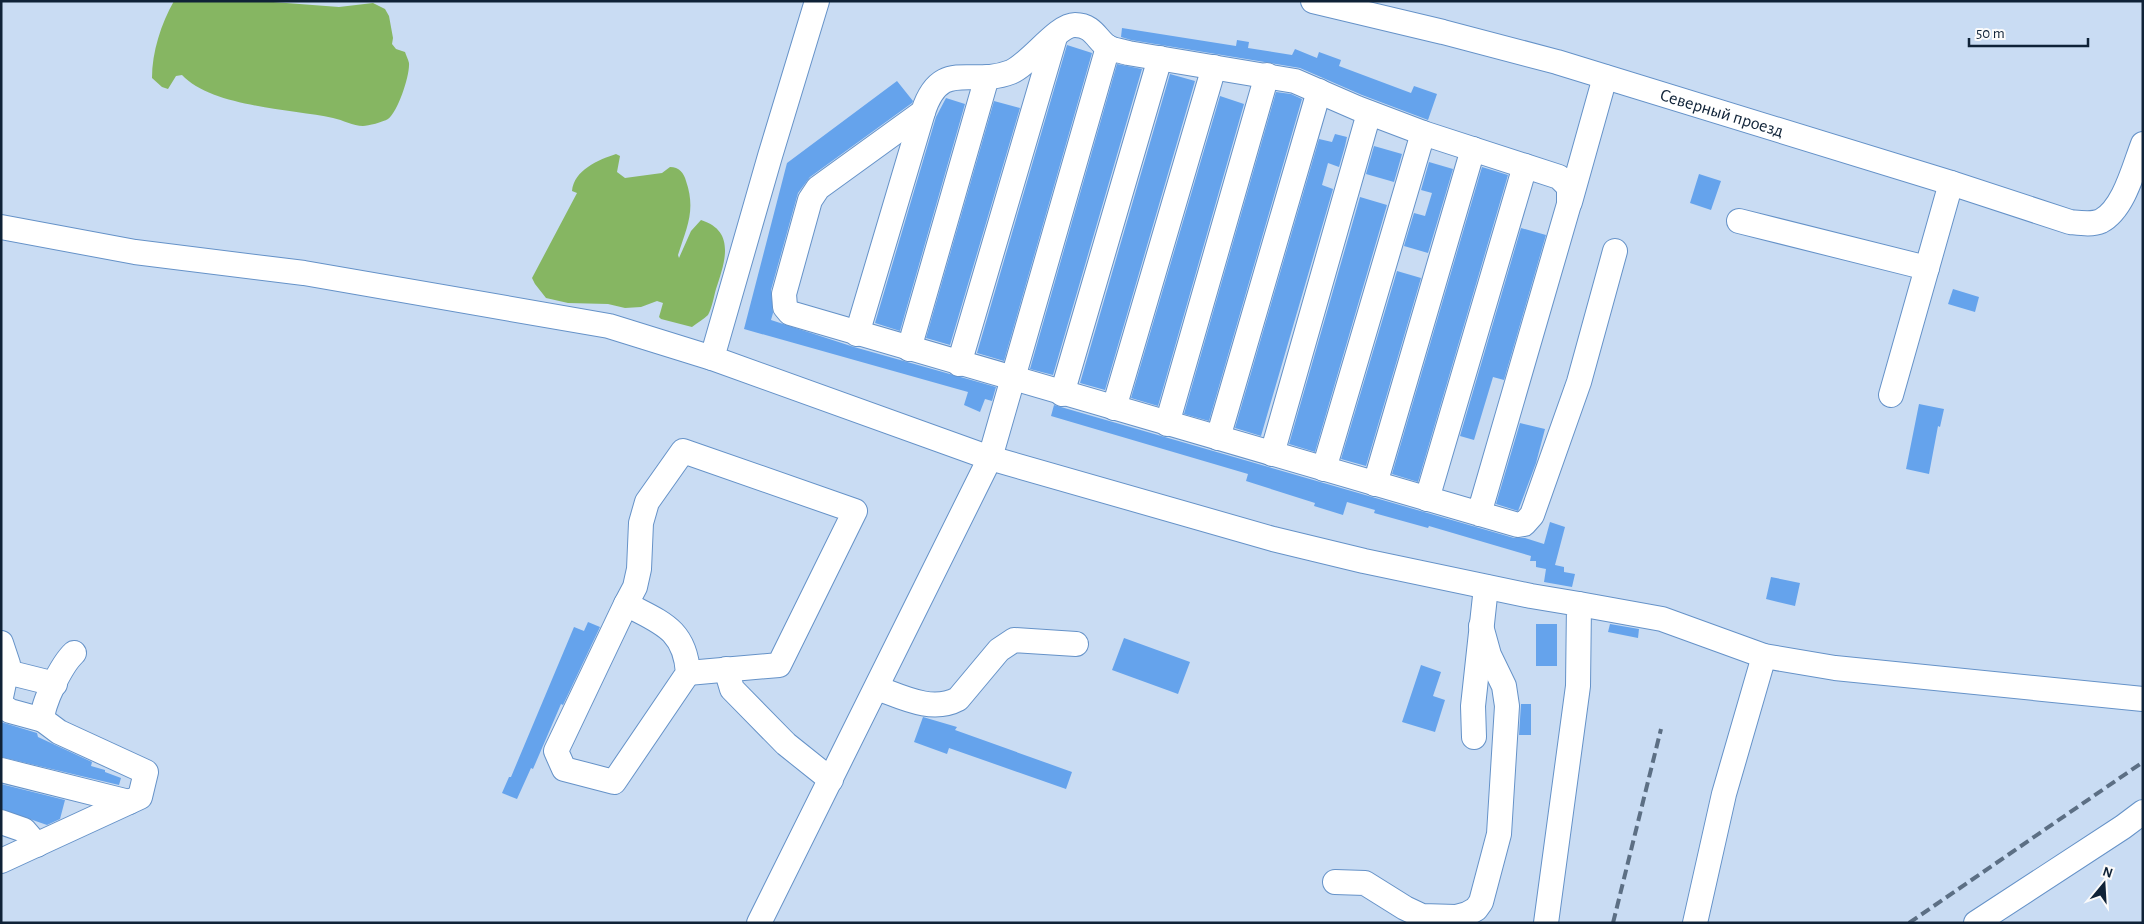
<svg xmlns="http://www.w3.org/2000/svg" width="2144" height="924" font-family="'Alegreya Sans',sans-serif">
<style>
.forest{fill:#86b662}
.building{fill:#65a3ec}
.lines{fill:none;stroke-linecap:round;stroke-linejoin:round}
.minor-casing{stroke:#6592c8;stroke-width:26}
.minor{stroke:#fff;stroke-width:24}
.rail{stroke:#5c6f84;stroke-width:4;stroke-dasharray:10 5;stroke-linecap:butt}
.labels{text-anchor:middle;stroke-width:4;stroke-linejoin:round;paint-order:stroke}
.street-label{font-size:18px;fill:#0f2237;stroke:#fbfbfb}
</style>
<rect width="100%" height="100%" fill="#c9dcf3"/>
<!-- forest -->
<path class="forest" d="M174 1H260L339 7 373 3 385 9 389 16 393 38 392 44 396 49 405 52C406 55 408 59 409 63 410 75 398 112 388 119 383 122 368 126 363 126 353 126 343 120 333 118 291 109 212 107 182 75L176 76 168 89 162 87 152 78C152 52 161 24 174 1Z
M616 154 620 156 617 172 625 178 662 173 670 167C679 167 684 173 686 181 696 210 687 227 678 255L679 258 691 231 701 220C736 231 725 262 716 289 714 296 712 308 708 315 704 319 697 323 692 327L661 319 659 317 663 303 657 301 641 307 625 308 608 304 568 303 546 298 535 284 532 278 577 193 572 191C574 170 598 160 616 154Z"/>
<!-- building -->
<path class="building" d="M1122 28 1236 46 1237 40 1249 42 1248 48 1292 55 1295 49 1317 58 1319 52 1341 60 1339 66 1411 93 1414 86 1437 94 1428 120 1362 95 1300 68 1131 40 1121 37Z
M1067 45 1092 53 1004 361 977 353Z
M1117 64 1142 69 1053 375 1030 369Z
M1170 74 1195 81 1105 390 1080 383Z
M897 81 913 101 912 103 810 177 798 193 771 290 773 313 771 320 854 347 996 387 992 401 985 399 980 412 964 405 968 392 744 329 787 163Z
M1276 92 1291 94 1302 99 1209 421 1184 414Z
M1220 96 1244 104 1158 406 1131 398Z
M946 98 965 104 900 331 875 323 936 117Z
M994 101 1020 108 950 345 926 338Z
M1335 134 1347 137 1345 146 1339 167 1328 163 1322 185 1333 189 1261 436 1235 428 1319 139 1332 142Z
M1374 146 1402 154 1394 182 1366 174Z
M1429 162 1453 169 1428 253 1404 246 1414 213 1425 216 1432 193 1421 190Z
M1482 167 1508 175 1418 482 1392 474Z
M1699 174 1721 181 1711 210 1690 203Z
M1360 197 1387 205 1315 452 1289 444Z
M1521 228 1546 235 1504 380 1493 377 1474 440 1460 436Z
M1397 271 1421 278 1366 466 1341 459Z
M1953 289 1979 297 1975 312 1948 304Z
M1919 404 1944 409 1940 427 1938 426 1929 474 1906 469Z
M1054 405 1514 538H1525L1544 544 1550 522 1565 527 1555 565 1564 567V572L1575 574 1572 587 1544 582 1546 569 1536 567V561H1530L1531 556 1429 526 1428 528 1374 513 1375 510 1347 502 1343 515 1314 506 1315 503 1246 481 1248 474 1051 416Z
M1520 423 1545 429 1536 463 1518 511 1496 504Z
M1771 577 1800 583 1795 606 1766 599Z
M588 622 600 627 563 705 561 704 533 769 531 768 517 799 502 793 509 777H511L574 627 584 631Z
M1536 624H1557V666H1536Z
M1610 624 1639 629 1638 638 1608 632Z
M1124 638 1190 662 1178 694 1112 670Z
M1421 665 1441 672 1433 696 1445 700 1435 732 1402 722Z
M1521 704H1531V735H1519Z
M923 717 957 727 955 730 1072 772 1066 789 949 748 947 754 914 742Z
M1 722 37 733 38 737 92 762 91 766 105 770V772L121 778 119 785 1 757Z
M1 784 65 800 60 819 47 825 1 809Z"/>
<g class="lines">
<!-- minor casing -->
<g class="minor-casing">
<g id="minor">
<path d="M817 1 770 156 712 358 990 458 1273 539 1364 561 1531 596 1579 604 1578 686 1546 923"/>
<path id="s1" d="M1313 1 1443 32 1557 62 1951 183 2070 222C2080 223 2092 225 2101 221 2124 209 2134 167 2143 144"/>
<path d="M1570 202 1605 77"/>
<path d="M1739 221 1927 268"/>
<path d="M1 227 135 252 304 273 609 326 712 358"/>
<path d="M857 334 923 112"/>
<path d="M909 349 987 77"/>
<path d="M959 364 1055 37"/>
<path d="M1062 394 1160 58"/>
<path d="M1891 395 1951 183"/>
<path d="M1114 408 1214 67"/>
<path d="M1167 424 1267 75"/>
<path d="M1218 438 1319 91"/>
<path d="M1272 454 1369 113"/>
<path d="M1324 469 1423 133"/>
<path d="M1375 484 1473 149"/>
<path d="M1427 499 1525 166"/>
<path d="M1479 514 1569 204V187L1559 177 1423 133 1357 108 1295 81 1128 53C1122 51 1114 50 1109 48 1097 41 1094 25 1075 25 1057 25 1031 63 1011 72 970 88 941 57 923 112L818 188 810 200 784 294 785 307 790 313 1518 525 1524 524 1532 515 1579 382 1615 251"/>
<path d="M626 604 635 587 639 569 641 523 647 502 683 451 855 511 779 665 688 673"/>
<path d="M626 604C659 622 685 628 688 673L614 782 564 769 556 751Z"/>
<path d="M1579 604 1662 619 1764 656 1835 668 2143 699"/>
<path d="M1 643 8 664 1 697"/>
<path d="M726 669 732 689 786 744 831 780"/>
<path d="M7 672 55 684"/>
<path d="M877 688C902 697 932 713 958 699L999 650 1014 640 1076 644"/>
<path d="M1 705 10 711 43 720"/>
<path d="M1474 737 1473 706 1486 587"/>
<path d="M1 770 129 802"/>
<path d="M1 822 24 830 37 845"/>
<path d="M1 861 140 797 146 772 59 732 43 720C40 706 63 663 74 653"/>
<path d="M1335 882 1365 883 1405 908 1422 916 1456 917 1467 914 1476 909 1481 902 1499 834 1507 706 1504 686 1489 655 1481 626"/>
<path d="M759 923 990 458 1108 47"/>
<path d="M1695 923 1724 794 1764 656"/>
<path d="M1976 923 2123 827 2143 812"/>
</g>
</g>
<!-- minor -->
<use href="#minor" class="minor"/>
<!-- rail -->
<path class="rail" d="M1613 923 1661 729
M1909 923 2143 762"/>
</g>
<g class="labels">
<!-- street labels -->
<g class="street-label">
<text dy="6" stroke="none"><textPath href="#s1" startOffset="424">Северный проезд</textPath></text>
</g>
</g>
<!-- border -->
<rect width="2144" height="924" fill="none" stroke="#0f2237" stroke-width="5"/>
<!-- north arrow -->
<g transform="translate(2104 884) rotate(18)" stroke="#fbfbfb" stroke-width="4" paint-order="stroke">
<path d="M0-4L9 19L0 12L-9 19Z" fill="#0f2237"/>
<text y="-8" font-size="14" font-weight="bold" text-anchor="middle" fill="#0f2237">N</text>
</g>
<!-- scale -->
<path d="M1969 38v8h119v-8" fill="none" stroke="#0f2237" stroke-width="2.5"/>
<text x="1976" y="38" font-size="15" fill="#0f2237" stroke="#fbfbfb" stroke-width="4" paint-order="stroke">50 m</text>
</svg>
